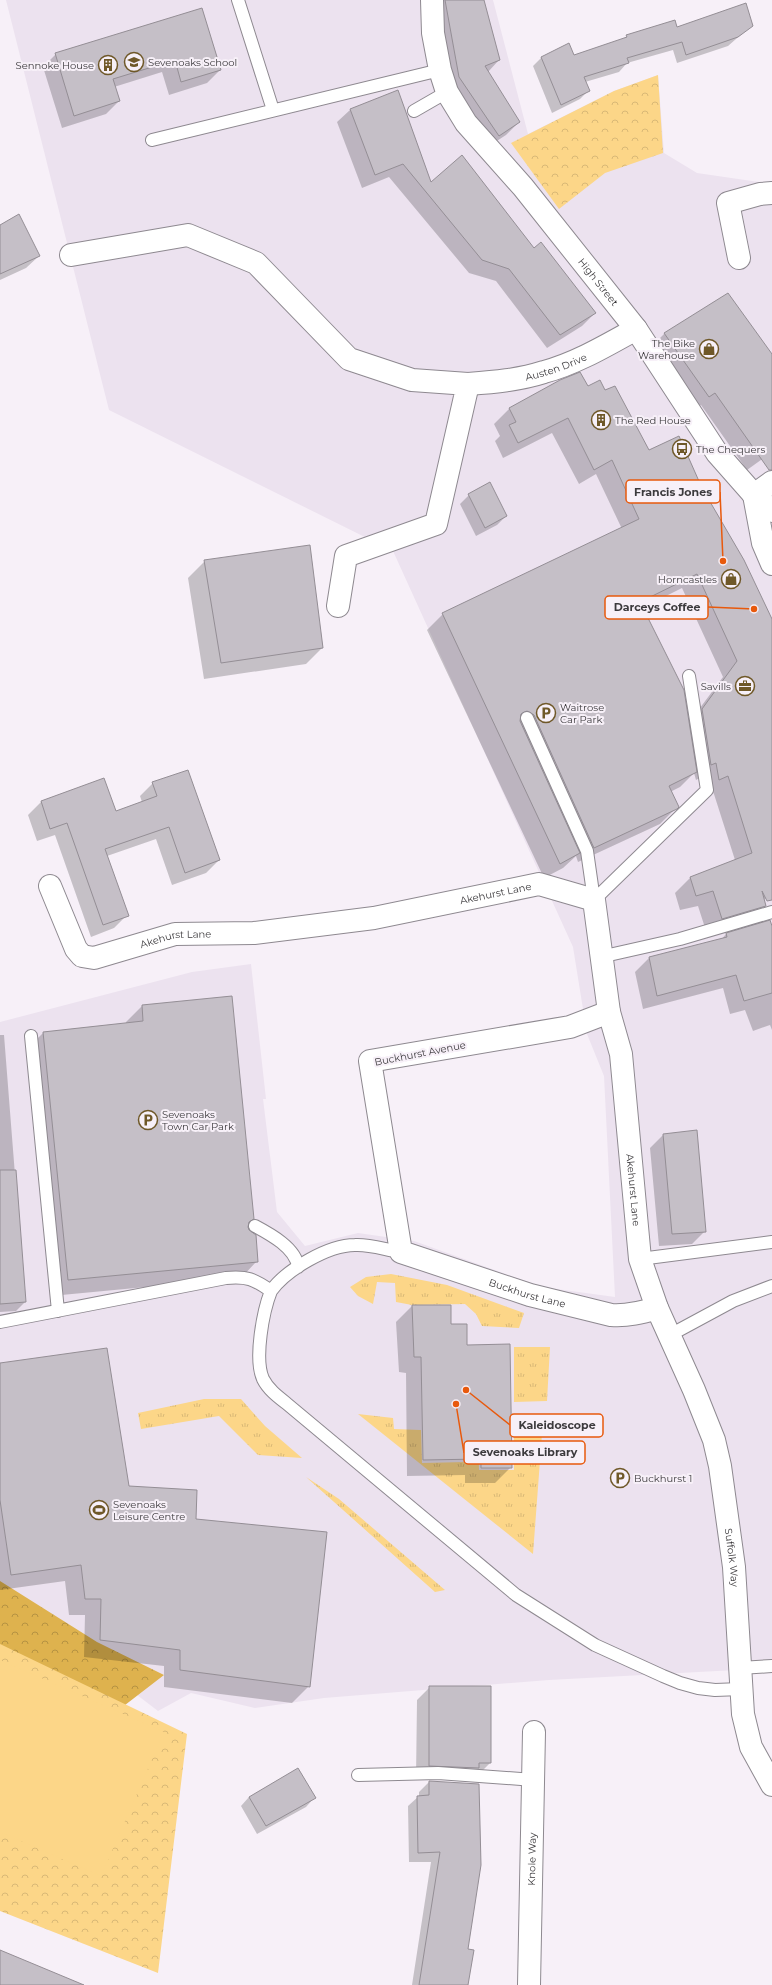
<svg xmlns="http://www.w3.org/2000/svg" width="772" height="1985" font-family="Montserrat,sans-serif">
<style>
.built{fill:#ece2ef}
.grass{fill:url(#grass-tufts)}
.forest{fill:url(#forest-crowns)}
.park{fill:url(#park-crowns)}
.pitch{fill:#fcd688}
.shadow{fill:#0003;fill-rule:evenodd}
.building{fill:#c5bfc7;stroke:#948e95}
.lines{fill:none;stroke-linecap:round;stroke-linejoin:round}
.lane-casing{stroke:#8e8990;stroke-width:14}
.street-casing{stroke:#8e8990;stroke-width:24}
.primary-casing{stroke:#8e8990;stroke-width:24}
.lane{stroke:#fff;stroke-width:12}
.street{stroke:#fff;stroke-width:22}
.primary{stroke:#fff;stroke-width:22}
.labels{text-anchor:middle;stroke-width:4;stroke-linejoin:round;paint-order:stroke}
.poi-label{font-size:10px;fill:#3c3a3d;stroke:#f7f0f8;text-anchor:start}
.street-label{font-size:10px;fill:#3c3a3d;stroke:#f7f0f8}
.leader{fill:none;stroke:#e8590c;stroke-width:1.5}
.callout-dot{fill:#e8590c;stroke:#f7f0f8;stroke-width:1.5}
.callout{fill:#f7f0f8;stroke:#e8590c;stroke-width:1.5}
.callout-label{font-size:11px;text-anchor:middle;font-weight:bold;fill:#3c3a3d}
</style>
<defs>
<pattern id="grass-tufts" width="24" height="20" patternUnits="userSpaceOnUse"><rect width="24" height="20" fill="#fcd688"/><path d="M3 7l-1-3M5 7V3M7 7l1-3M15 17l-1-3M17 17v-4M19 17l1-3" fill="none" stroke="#d9b876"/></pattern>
<pattern id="forest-crowns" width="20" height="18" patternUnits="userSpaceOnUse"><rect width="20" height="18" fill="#deb24e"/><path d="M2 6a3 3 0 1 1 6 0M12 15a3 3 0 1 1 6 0" fill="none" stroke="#b59242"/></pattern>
<pattern id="park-crowns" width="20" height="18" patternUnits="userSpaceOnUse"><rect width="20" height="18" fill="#fcd688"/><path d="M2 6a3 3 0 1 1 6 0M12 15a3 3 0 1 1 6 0" fill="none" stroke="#d9b876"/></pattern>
</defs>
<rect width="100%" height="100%" fill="#f7f0f8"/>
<!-- built -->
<path class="built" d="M6 0H493L528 134 614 91 658 75 664 153 697 173 772 184V1668L549 1680 324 1698 255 1708 191 1693 158 1711 0 1590V1022L192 972 251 964 266 1099H263L277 1212 305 1246 358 1233 414 1241 542 1287 615 1297 604 1076 587 1034 573 947 393 551 109 410Z"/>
<!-- grass -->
<path class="grass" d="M391 1274 447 1285 524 1313 519 1328 482 1326 476 1314 465 1304 412 1305 396 1302 395 1283 377 1282 373 1304 358 1296 350 1287 366 1277Z
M514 1347H550L547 1401 514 1402Z
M204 1399H241L265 1426 302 1458 258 1455 219 1416 141 1429 138 1413Z
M358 1414 393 1418 394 1429 421 1430 422 1463 467 1462 466 1434H478L479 1470H514V1421L560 1423 562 1434H542L533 1554Z
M306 1477 339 1499 445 1590 435 1592Z"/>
<!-- forest -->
<path class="forest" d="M0 1581 97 1642 164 1675 103 1722 0 1660Z"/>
<!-- park -->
<path class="park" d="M658 75 663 153 605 173 559 209 511 143 614 91Z
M0 1644 187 1734 158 1973 0 1911Z"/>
<!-- pitch -->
<path class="pitch" d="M0 1660 164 1732 101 1876 0 1832Z"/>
<!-- shadow -->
<path class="shadow" d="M434 0H483L499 60 488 72 519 122 506 135 486 148 447 90Z
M202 9 220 70 207 83 169 95 162 72 114 87 119 101 106 114 62 128 43 67 56 54Z
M752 25 728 46 677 63 673 50 627 63 619 72 585 82 588 91 580 99 552 113 533 66 542 57 574 56 623 39 627 36 677 28Z
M397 92 430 184 595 313 582 326 547 348 496 281 469 273 389 177 362 188 337 122 350 110Z
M0 226 39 256 26 268 0 280Z
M728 295 772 356V452L747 470 701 405 696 409 651 347 664 334Z
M560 381 605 392 649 452 701 489 772 623V896L764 899 765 906 750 921 707 934 698 906 680 910 675 893 691 877 735 860 713 791 704 794 701 777 696 780 694 773 680 787 670 792 677 807 660 824 578 862 576 856 563 868 544 878 427 630 443 614 622 529 596 474 579 484 552 433 503 458 495 441 500 436 494 424 509 409ZM682 588 723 677 688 724 642 608Z
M469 495 506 516 497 525 476 536 460 504Z
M205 561 322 648 306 664 204 679 188 578Z
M153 783 219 860 206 873 172 885 156 839 107 856 127 915 114 928 91 937 55 835 37 841 28 815 41 802 115 812 142 802 140 796Z
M772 930V1030L770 1025 753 1031 745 1010 730 1014 723 988 643 1009 635 972 649 958 721 940 726 934Z
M142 1006 253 1218 247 1224 257 1261 241 1278 51 1296 27 1049 44 1032 126 1024V1022Z
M0 1035H4L25 1302 16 1311 0 1312Z
M663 1135 705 1231 692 1244 659 1246 650 1148Z
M412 1306 450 1325 466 1346 511 1467 495 1483H465V1475L407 1476 406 1373 399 1372 396 1322Z
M0 1364 128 1487 195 1520 309 1686 292 1703 164 1687V1666L84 1657 85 1615H69L65 1581 0 1590Z
M430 1687 490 1763 477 1776 465 1781 416 1778 417 1700Z
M429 1782 467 1950V1985H412L431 1862H409L408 1806 419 1796V1792Z
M249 1797 314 1798 306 1807 257 1834 241 1806Z"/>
<!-- building -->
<path class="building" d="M445 0H484L500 60 485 66 520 122 499 136 459 77Z
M746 3 753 26 738 37 686 55 682 42 627 58 629 63 584 77 590 91 561 105 541 57 569 43 574 55 627 37 626 35 675 20 677 27Z
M202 8 221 70 181 82 175 60 113 79 120 101 74 116 55 53Z
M398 90 431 182 462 155 534 248 541 242 596 313 560 335 509 269 482 260 403 164 375 175 350 109Z
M19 214 40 256 0 274V225Z
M728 293 772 354V470H769L715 393 709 397 664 333Z
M580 372 588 386 600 380 605 390 615 386 649 450 679 436 702 488 744 560 772 619V900L767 901 762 891 766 906 722 919 713 891 696 896 690 877 752 853 728 776 719 780 716 763 711 765 702 709 737 661 697 574 640 602 684 690 697 772 669 786 679 807 677 809 594 848 534 715 527 711 521 714 520 721 580 853 560 864 442 613 639 519 612 460 594 470 568 418 518 443 509 425 516 422 509 408 560 380Z
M490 482 507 516 485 528 468 494Z
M310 545 323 648 221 663 204 560Z
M188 770 220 860 185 873 169 827 105 849 129 916 103 925 67 823 50 829 41 801 104 778 116 811 157 796 152 782Z
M770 920 772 926V993L744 1001 736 975 657 996 649 957 727 937 726 933Z
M232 996 254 1219 249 1222 248 1227 249 1230 256 1235 258 1262 68 1280 43 1032 143 1021 142 1005Z
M697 1130 706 1232 672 1234 663 1134Z
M0 1170H16L26 1302 0 1304Z
M412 1305H451V1324H467V1345L510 1344 512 1468H481V1459L423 1460 421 1357H414Z
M107 1348 129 1486 197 1490 196 1519 327 1532 310 1687 180 1670V1650L100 1640 101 1599H85L81 1565 11 1575 0 1500V1363Z
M429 1686H491V1763H479V1768L429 1766Z
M298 1768 316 1798 266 1826 249 1797Z
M429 1781 479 1784 481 1865 468 1949 474 1950 468 1985H419L440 1852 418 1853 417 1796 429 1795Z
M0 1950 84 1985H0Z"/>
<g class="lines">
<!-- lane casing -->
<g class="lane-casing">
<path id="lane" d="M238 0 273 110
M414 111 447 92
M152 140 440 70
M527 718 587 851 594 900
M594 900 707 790 689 676
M600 957 680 939 772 912
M31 1036 58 1311
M255 1226C270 1234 296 1248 298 1267
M640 1259 772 1242
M271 1291C286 1270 328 1245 355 1245 370 1244 386 1250 401 1252
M0 1322 226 1278C247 1276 254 1279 271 1291 263 1311 254 1359 263 1379 268 1389 277 1396 286 1403L516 1595 595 1645 663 1676 680 1683 698 1688 715 1690 741 1689
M670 1335 733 1301 772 1286
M740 1668 772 1666
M358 1775 438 1773 534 1780"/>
</g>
<!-- street casing -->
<g class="street-casing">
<g id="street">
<path d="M71 255 188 235 256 263 349 359 412 380 468 384 436 524 346 556 338 606"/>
<path d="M739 258 728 203 760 194 772 193"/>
<path id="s1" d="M468 384C494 382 519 380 544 372 577 363 607 345 636 329"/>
<path d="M754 495 772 482"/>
<path id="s2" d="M50 886 76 949 82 956 94 958 175 934 254 933 374 918 539 884 594 900 609 1012 621 1054 640 1259 657 1308 694 1390 714 1440 720 1466 734 1567 743 1714 751 1747 772 1785"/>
<path id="s3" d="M609 1012 570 1027 370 1061 401 1252 530 1295 611 1315C628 1316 641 1313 657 1308"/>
<path id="s4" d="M529 1985 534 1732"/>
</g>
</g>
<!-- primary casing -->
<g class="primary-casing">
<g id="primary">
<path id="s5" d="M432 0 433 33 440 70 447 92 466 123 523 187 636 329 717 453 754 495 772 511"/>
<path d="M754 495 763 543 772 564"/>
</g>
</g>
<!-- lane -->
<use href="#lane" class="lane"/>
<!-- street -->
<use href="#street" class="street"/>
<!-- primary -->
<use href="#primary" class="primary"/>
</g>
<!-- icons -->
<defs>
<g id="school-ring" transform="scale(1)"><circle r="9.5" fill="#f7f0f8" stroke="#6f5828" stroke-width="1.5"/><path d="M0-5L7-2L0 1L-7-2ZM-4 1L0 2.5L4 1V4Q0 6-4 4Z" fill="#6f5828"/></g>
<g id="building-ring" transform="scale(1)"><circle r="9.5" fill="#f7f0f8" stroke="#6f5828" stroke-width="1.5"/><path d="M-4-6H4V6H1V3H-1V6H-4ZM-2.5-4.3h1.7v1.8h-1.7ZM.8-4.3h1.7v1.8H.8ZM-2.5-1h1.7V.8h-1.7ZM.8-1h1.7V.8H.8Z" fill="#6f5828"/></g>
<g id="shop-ring" transform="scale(1)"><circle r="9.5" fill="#f7f0f8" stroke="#6f5828" stroke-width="1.5"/><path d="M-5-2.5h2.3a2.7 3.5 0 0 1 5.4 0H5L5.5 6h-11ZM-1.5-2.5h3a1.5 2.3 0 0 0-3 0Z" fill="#6f5828"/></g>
<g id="bus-ring" transform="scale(1)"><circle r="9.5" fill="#f7f0f8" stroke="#6f5828" stroke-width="1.5"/><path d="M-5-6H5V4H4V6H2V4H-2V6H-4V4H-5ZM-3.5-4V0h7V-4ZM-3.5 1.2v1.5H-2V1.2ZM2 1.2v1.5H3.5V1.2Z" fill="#6f5828"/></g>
<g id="office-ring" transform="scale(1)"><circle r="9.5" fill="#f7f0f8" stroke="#6f5828" stroke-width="1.5"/><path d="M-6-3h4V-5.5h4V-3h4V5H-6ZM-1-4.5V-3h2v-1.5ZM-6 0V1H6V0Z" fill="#6f5828"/></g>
<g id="parking-ring" transform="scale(1)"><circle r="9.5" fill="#f7f0f8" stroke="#6f5828" stroke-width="1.5"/><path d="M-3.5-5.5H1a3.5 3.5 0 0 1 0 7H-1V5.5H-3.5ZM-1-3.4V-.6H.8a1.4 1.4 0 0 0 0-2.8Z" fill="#6f5828"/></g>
<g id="stadium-ring" transform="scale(1)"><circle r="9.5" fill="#f7f0f8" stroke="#6f5828" stroke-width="1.5"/><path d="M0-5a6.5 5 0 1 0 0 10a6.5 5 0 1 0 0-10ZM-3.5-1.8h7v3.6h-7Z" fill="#6f5828"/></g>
</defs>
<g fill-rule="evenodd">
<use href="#school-ring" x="134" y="62"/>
<use href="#building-ring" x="108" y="65"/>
<use href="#shop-ring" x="709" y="349"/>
<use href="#building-ring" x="601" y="420"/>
<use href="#bus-ring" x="682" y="449"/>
<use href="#shop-ring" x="731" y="579"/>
<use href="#office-ring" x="745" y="686"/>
<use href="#parking-ring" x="546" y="713"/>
<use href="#parking-ring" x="148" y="1120"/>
<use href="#parking-ring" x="620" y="1478"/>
<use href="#stadium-ring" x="99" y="1510"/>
</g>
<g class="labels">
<!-- poi labels -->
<g class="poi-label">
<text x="148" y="66">Sevenoaks School</text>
<text x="94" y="69" text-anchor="end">Sennoke House</text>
<text x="695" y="347" text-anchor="end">The Bike<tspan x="695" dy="12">Warehouse</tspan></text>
<text x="615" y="424">The Red House</text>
<text x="696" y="453">The Chequers</text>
<text x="717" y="583" text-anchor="end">Horncastles</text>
<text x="731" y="690" text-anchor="end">Savills</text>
<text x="560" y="711">Waitrose<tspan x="560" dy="12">Car Park</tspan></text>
<text x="162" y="1118">Sevenoaks<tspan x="162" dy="12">Town Car Park</tspan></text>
<text x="634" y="1482">Buckhurst 1</text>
<text x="113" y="1508">Sevenoaks<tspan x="113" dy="12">Leisure Centre</tspan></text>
</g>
<!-- street labels -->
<g class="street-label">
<text dy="4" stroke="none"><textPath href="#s5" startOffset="337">High Street</textPath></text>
<text dy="4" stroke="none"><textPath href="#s1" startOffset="90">Austen Drive</textPath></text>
<text dy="4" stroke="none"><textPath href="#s2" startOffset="498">Akehurst Lane</textPath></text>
<text dy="4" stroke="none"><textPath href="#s2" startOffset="174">Akehurst Lane</textPath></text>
<text transform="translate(420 1053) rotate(-11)" y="4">Buckhurst Avenue</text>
<text dy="4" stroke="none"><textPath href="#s2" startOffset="893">Akehurst Lane</textPath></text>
<text dy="4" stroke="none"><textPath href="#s3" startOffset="571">Buckhurst Lane</textPath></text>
<text dy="4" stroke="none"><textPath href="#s2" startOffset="1277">Suffolk Way</textPath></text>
<text dy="4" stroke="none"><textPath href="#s4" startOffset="126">Knole Way</textPath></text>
</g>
</g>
<!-- callouts -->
<path class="leader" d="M723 561L720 492M754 609L708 607M466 1390L510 1425M456 1404L464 1453"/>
<g class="callout-dot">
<circle cx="723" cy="561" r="4"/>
<circle cx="754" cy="609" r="4"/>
<circle cx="466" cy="1390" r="4"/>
<circle cx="456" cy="1404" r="4"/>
</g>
<g class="callout">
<rect x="626" y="480" width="94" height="23" rx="4"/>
<rect x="605" y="596" width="103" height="23" rx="4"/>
<rect x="510" y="1414" width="93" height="23" rx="4"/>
<rect x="464" y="1441" width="121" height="23" rx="4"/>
</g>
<g class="callout-label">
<text x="673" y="496">Francis Jones</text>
<text x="657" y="611">Darceys Coffee</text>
<text x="557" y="1429">Kaleidoscope</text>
<text x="525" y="1456">Sevenoaks Library</text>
</g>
</svg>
